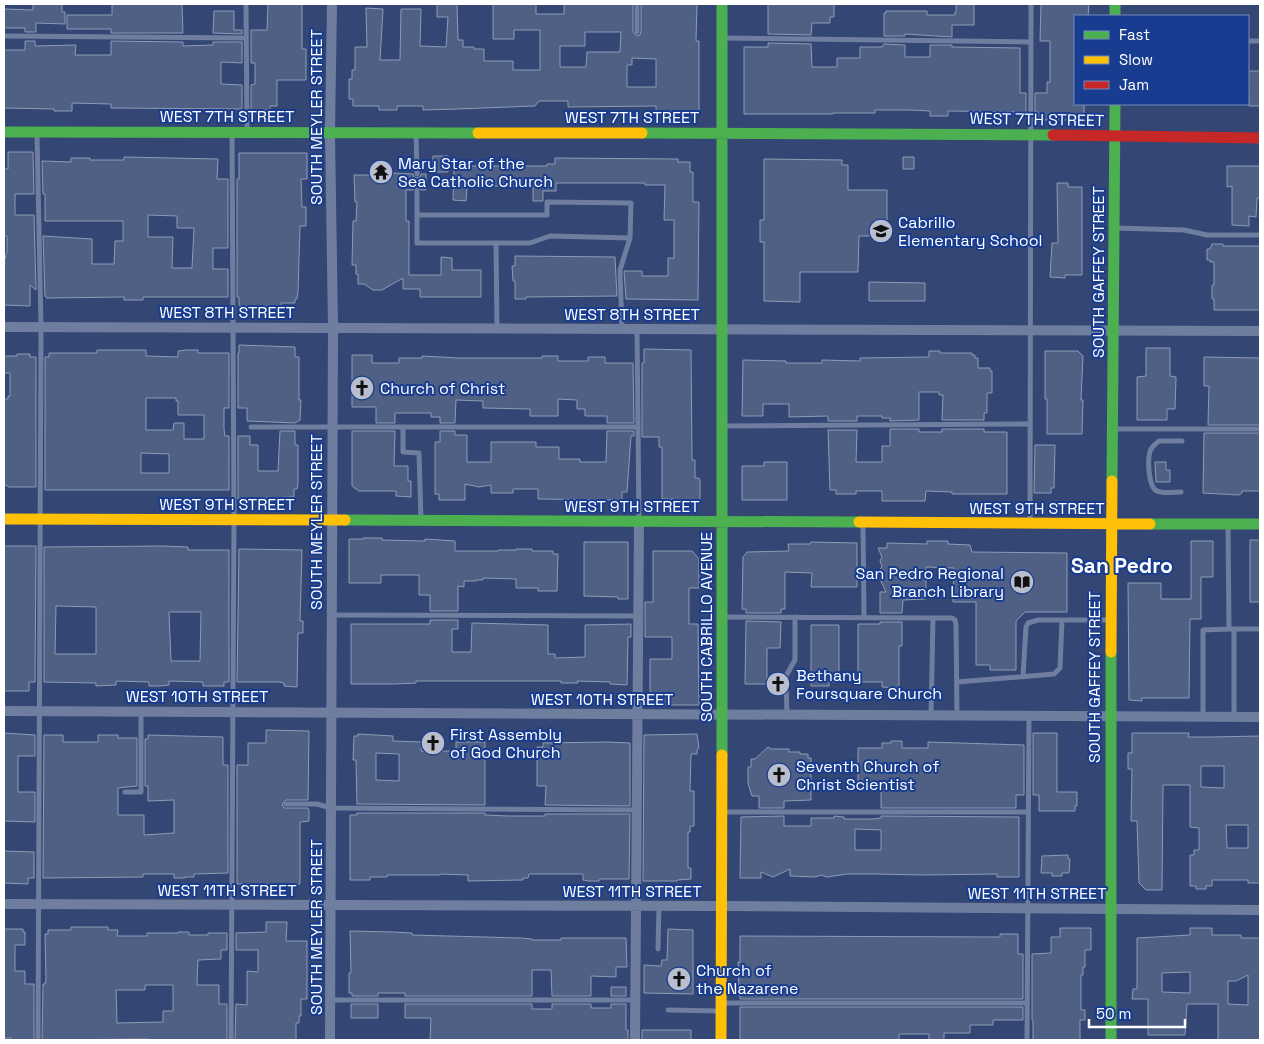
<svg xmlns="http://www.w3.org/2000/svg" width="1264" height="1044" font-family="'Space Grotesk',sans-serif">
<style>
.building{fill:#506084;stroke:#8f9bb5;fill-rule:evenodd}
.lines{fill:none;stroke-linecap:round;stroke-linejoin:round}
.lane{stroke:#6f7e9f;stroke-width:5}
.street{stroke:#6f7e9f;stroke-width:10}
.fast{stroke:#4caf50;stroke-width:11}
.slow{stroke:#ffc107;stroke-width:11}
.jam{stroke:#c62828;stroke-width:11}
.labels{text-anchor:middle;stroke-width:4;stroke-linejoin:round;paint-order:stroke}
.street-label{font-size:16px;fill:#fff;stroke:#183c8f}
.poi-label{font-size:16px;fill:#fff;stroke:#183c8f;text-anchor:start}
.district-label{font-size:21px;font-weight:bold;fill:#fff;stroke:#183c8f}
</style>
<rect width="100%" height="100%" fill="#334674"/>
<!-- building -->
<path class="building" d="M33 4H62V12H65V24L36 23V32H25V28H4V9L33 10Z
M117 4H182L183 33H111V29H67V15H112V5Z
M268 4H302V49H306V80H277V106H270V110H255L251 109V85L255 84V63H251V30H267Z
M437 4H457L458 40H463V47H474V49H484V61H513V70H540V30H514V39H493V4H536V14H564V4H633V32L637 36 640 35 641 32V4H697L696 41H699V113H656V106L568 107V101H539L535 106 457 109 423 110V106H397V110H379V106H353V99H349V79H352V70H355V47H367L366 8 383 9 380 60H400L401 9H421L420 46 446 47 448 17H437ZM585 32H621L620 52H587L586 67H560V46H585ZM632 58 656 59V87H627V65H632Z
M768 4H834V17H830V23H812L811 35 768 34Z
M956 4H974V25H952V37L905 34V36H884V13H886V11H927V15H955V12H956Z
M1041 4H1089L1088 16H1075V104H1084V114H1078V120H1037L1038 112H1035V93H1047V82H1050V41H1040Z
M214 11H234V30H242V34L213 33Z
M25 41H35V46L76 45 75 55H111V41L183 42V46L213 45V42H242V63L221 62V84L242 85V109L111 108V104L72 103V111H54V109L4 108V50H25Z
M768 43 811 44 812 67H837V58H860V47H882L884 44 905 45V57H930V45H952V47L1020 48V93H1026V112L948 111V116H930V111L910 110H875V113H833V114H744V47H768Z
M1248 71H1260V106H1249Z
M8 152H33L34 194H15V215H34L36 290 30 285V306L4 305V262L7 251V236H4V169H8Z
M239 153H307V179H301L302 207H306V226H300L298 292 297 299H295V303H281V306H240L239 305V297H237V179H239Z
M433 156H448V172H432Z
M124 157 218 159 217 179H228V248H213V269H228V297H143V300H124V297L47 298 45 296 43 236 92 239V264H114L115 241H123V221H45V194H43L42 161 71 162V158H90V160H124ZM148 215 177 216V228H194L192 268H172L173 237H148Z
M903 157H914V169H903Z
M555 158 678 159V162H690V172H693V202H699L698 300 626 299 624 271H642V276H668V258H674V220H664L665 185H645V183H556V191H543V201H533V186H467L466 201 453 200 454 166H547V164H555Z
M764 159 842 160V165H848V190H887V236H859L858 272H800V302L764 301V242H760V220H764Z
M1227 166H1260V198H1257L1256 217 1249 216V226L1232 225V186L1227 187Z
M372 172 413 174 414 177 417 178 420 177 421 174H426V190H421L417 186 414 187 413 190H406V221H409V275H441V257L452 258V270H481V297H420V289H403V278L382 290H373L364 284H358V274H356V265H352L353 221H356L357 202H355L354 175H372Z
M1057 183H1068V187H1082V275H1065V278L1050 277 1052 243H1058Z
M1212 244H1223V246H1260V310H1214V299H1212V285H1214V262H1210V260H1207V249H1210Z
M515 256 615 257 617 296 526 297V299H515V281H513L512 266H515Z
M869 282 925 283V301H869Z
M239 345 295 347V357H299V400H301L300 420 295 423 247 421V408H238V353H239Z
M1146 348H1170V376L1176 377 1175 409H1167V420H1137V377L1146 376Z
M644 349 691 350 692 460H695V478H699L700 481V498L699 500 662 499V447H659V437H642V363H644Z
M97 350H146V356L178 357V351L187 350H198V353H229V408H224V429L225 436H229V490H45V357H49V353H97ZM146 398H176V401H178V415H204V439H184V423H174L173 430H146ZM141 453 169 454V473H141Z
M929 351H940V353H972V355H975V358H978V368H990V371H992V393H987V413H984V420H942L943 395H939V392H919V420L890 421V418H882V416H857V421H828V416L789 417V404H763V416H742L743 360 786 361V363H822V360L860 361V358L929 357Z
M1045 351H1078L1083 356 1081 400H1083L1082 434H1047V399H1045Z
M17 354H30V357H36V487H9L4 484V399H8V396H10V373H4V356H17Z
M352 355H372V363H399V358H422V356L459 358H542V356H558V361H588V357H605V363H633L634 423H607V416H585V409H577V400L558 399V416H530V409L483 408V401L456 400 455 423H440V417H431V413H395V423H376V407H352Z
M1204 357 1260 358V425H1208L1209 386H1204Z
M890 429H919V432H942V429H984V432H1007V494H952V492L926 491 925 501H882V491H856V494H836V490H830L828 430H857L856 462H882V446H890Z
M280 431H295V445H298V484L297 489H294V497L238 499V436H250V445H258V471H278Z
M352 431H395L394 466H408V481H411V497L396 496V491H359L352 486Z
M440 431H455V435H467V462H491V442H536V447H559V459H580V462H606L607 431H634V436H631L627 492H622V500L538 499V489H513V493H491V485L479 487 465 484V500H439V494H435V442H440Z
M1204 433H1260V491H1242V493L1239 495 1203 493Z
M1035 445H1055L1054 488H1051V493H1034Z
M764 462H787V500H742V466H764Z
M1155 462H1166V470H1170V482H1156Z
M363 538H382V540L425 541V539L455 541V551H498V550H516V549H532V551H553V554H558L557 591H538V588H516V579L483 578V580H476V581H464V587L458 586V611H430V595H419V575H381V583H349V539H363Z
M1250 540H1260V602H1250Z
M927 541H948V544L970 545 972 552 1067 553V612H1025L1016 621V670H990V665H976V602H953L954 568 926 567V599L903 600 902 613H880V592H886L880 579 882 575 880 570 882 566 880 561 882 557 878 548H887V543L927 544Z
M1191 541H1213V577H1201V619H1190L1189 698H1142V701L1129 700 1128 583H1161V599H1191Z
M584 542H628V599H618V597L584 596Z
M811 542 857 543V587H811L812 573 785 572V609H781V613H746V609H742L743 557 747 552 789 551 788 544H810Z
M4 546H36L35 682H29V691H4Z
M163 546 188 547V550H229V682H224V686H203V682L169 681V685L159 686H149V682L116 681V685L96 686V683L44 682V547ZM56 606 96 607V654H55ZM169 612H201L200 661H171Z
M239 549 302 550 300 621H303V633H298L297 687 284 686V683L280 682H237Z
M653 551H692L699 559V588H689V624H698L699 705H650V659H672V637H645V602H653Z
M430 620H458V629H452V652H471L472 623 548 625V654H555V658L585 657V625L631 624V637H628L627 685 610 684V682L577 681 578 683H561V681H416V683L394 684H351V624H430Z
M746 621 781 622 780 648H767V684H745Z
M880 622H902V646H899V688L882 687V682H858V624H880Z
M811 625H839V682H829V686H811Z
M266 730 309 731 308 800H286L282 804 284 808H308L309 811V821L300 822V884H237V765H248V743H266Z
M4 733 35 735V756H18V792H35V822L4 821Z
M1033 733H1057V792H1077V806H1075V811H1039V795H1033Z
M1132 733H1189L1188 737H1211L1260 736V883H1248V880H1212V886H1206V889H1196V886H1190V855H1194V850H1199V828L1190 827V785H1163L1162 890H1146L1139 883 1137 821H1131L1132 769H1128V753H1132ZM1201 766H1224V788L1201 787ZM1226 825H1248V848H1227Z
M358 734 393 736V741L422 742 421 751H456V742H485V805L357 804 356 760H353L354 736H358ZM376 753 399 754V781L376 780Z
M697 734 699 748 697 750V754H691L690 791H694V826H690V832H688V868H691V879L677 880V881H643L644 735Z
M44 735H63V742H98V735H118V738H137V786L118 788V815H144V835L174 833V800L148 801V786H145V739H148V735L223 737V765H228V873L194 874V877H185V878H174V874H143V877L43 878Z
M891 741H902V748H928V742L1024 745V795H1016V808H881V784L858 783V748H882V743H891Z
M608 742 630 743V806L545 805 546 786H537V747H543V743Z
M768 747 771 749H789V752H800V754H808V758H811V800L784 801V808H759V796H752L750 790 748 783V767H751V759H755Z
M357 813H485V815L509 816H545V814H630L629 879H600L599 881H589L583 880V874H529L528 878H523V880L468 881V875L440 874V875H387V877H370V880H350V815H357Z
M784 816V826H811V818H834V816L844 817V819H873L881 818V816L1019 817V877H997V874L924 875 875 874H847L827 877 821 875 815 877 790 876V869L773 877 761 872V878H740L741 817ZM855 829 881 830V850H855Z
M4 851 34 852V878H28V884L4 883Z
M1068 855V859H1070L1069 873H1062V876H1052V873H1041L1042 856Z
M266 922H287L286 941H307V999H301V1016H299V1023H296V1040H235L236 1004 247 1005V971L258 972V950H236V933L266 932Z
M71 927H108V930H118L117 936H147V933H178V932H189V935H208V933H227V950H221V959L198 960 197 985H219V1004H227V1040H147V1039L42 1040 43 984H45L46 979 45 934H48V930H71ZM145 985H173V1011H163V1022L117 1023 116 990H145Z
M1060 928H1091V950H1085V967H1083V975H1081V1010H1085V1020H1080V1040H1033V1021L1032 1020V954L1051 953V937H1060Z
M1190 928H1212V935H1241V938H1260V1040H1218V1004H1187L1185 1035H1148V999H1132L1133 989H1137V938L1190 935ZM1190 972V993L1162 992V973ZM1248 975V1005L1228 1004V981H1236Z
M4 929H23V932H25V945H15V971H25V984H34V1040H11V1038H4Z
M668 929 693 930V994L644 993V965L661 966 662 960H667Z
M350 931 393 932 412 933V935L521 938 532 939V940H561V938H626L627 967H616V977L591 976V996H552L551 970H532V996H405V993H378V996H352V993H349V973H351Z
M1000 934H1018V954H1023V999H740V996H739L738 962H740V936L1000 937Z
M611 987H626V996H611Z
M351 1004H378V1018H351Z
M405 1004H532V1009H552V1004H591V1008H611V1004H626V1030H628V1040H430L431 1018H405Z
M740 1007H1023V1020H993V1025H970V1033H944V1040H929V1034H899V1040H740Z
M642 1030H691V1040H642Z"/>
<g class="lines">
<!-- lane -->
<path class="lane" d="M246 4 247 131
M637 32V4
M4 36 245 38
M723 38 1031 42
M1248 41H1260
M37 133 41 327 38 1040
M416 133 417 174
M417 190V243H530L550 236 630 238 620 270 622 329
M417 215H547V202L631 203 630 238
M1115 228 1184 230 1207 235H1260
M496 243 497 328
M637 329 639 521
M724 426 1030 424
M251 427H638
M403 427V452L419 453 421 520
M1113 429H1260
M1181 492C1174 492 1164 494 1157 491 1148 487 1147 457 1151 449 1153 446 1156 443 1159 441H1182
M1030 521 1031 4
M863 524 864 617
M1228 525 1229 629H1260
M331 615 638 616
M724 617 933 618 931 715
M933 618H952L955 620 956 625 957 715
M1023 676 1026 627 1028 623 1038 620H1110
M957 682 1054 674 1060 668 1062 620
M787 715 786 676 795 660V617
M1203 716V630L1229 629
M1234 717V629
M125 792H141V712
M286 804H317L331 808 637 810
M724 812H1028
M658 949 659 906
M330 1000H635
M723 1003H1027
M668 1010 720 1011
M231 1040 234 520 232 133
M1027 1040 1029 716"/>
<!-- street -->
<path class="street" d="M4 327 1260 331
M4 711 1260 717
M4 904 721 906 1260 910
M330 1040 333 328 330 133 332 4
M635 1040 639 522"/>
<!-- fast -->
<path class="fast" d="M1115 4V16
M4 132 478 133
M642 133 1053 135
M1112 481 1115 104
M345 520 859 522
M1150 524H1260
M1111 652V1040
M722 755V4"/>
<!-- slow -->
<path class="slow" d="M478 133H642
M4 519 345 520
M859 522 1150 524
M1111 652 1112 481
M721 1040 722 755"/>
<!-- jam -->
<path class="jam" d="M1053 135 1260 138"/>
</g>
<!-- icons -->
<defs>
<g id="temple-disc" transform="scale(1.25)"><circle r="9.5" fill="#b8bece" stroke="#183c8f"/><path d="M0-6L5-2H3V0L6.5 2.5H4V6H1.5V3h-3V6H-4V2.5H-6.5L-3 0V-2H-5Z" fill="#111"/></g>
<g id="school-disc" transform="scale(1.25)"><circle r="9.5" fill="#b8bece" stroke="#183c8f"/><path d="M0-5L7-2L0 1L-7-2ZM-4 1L0 2.5L4 1V4Q0 6-4 4Z" fill="#111"/></g>
<g id="church-disc" transform="scale(1.25)"><circle r="9.5" fill="#b8bece" stroke="#183c8f"/><path d="M-1.2-6h2.4v3.5h3.3v2.4h-3.3V6h-2.4V-.1h-3.3v-2.4h3.3Z" fill="#111"/></g>
<g id="library-disc" transform="scale(1.25)"><circle r="9.5" fill="#b8bece" stroke="#183c8f"/><path d="M-6-4Q-3-5.5-.7-3.5V5Q-3 3-6 4ZM6-4Q3-5.5 .7-3.5V5Q3 3 6 4Z" fill="#111"/></g>
</defs>
<g fill-rule="evenodd">
<use href="#temple-disc" x="381" y="172"/>
<use href="#school-disc" x="881" y="231"/>
<use href="#church-disc" x="362" y="388"/>
<use href="#library-disc" x="1022" y="582"/>
<use href="#church-disc" x="778" y="684"/>
<use href="#church-disc" x="433" y="743"/>
<use href="#church-disc" x="779" y="775"/>
<use href="#church-disc" x="679" y="979"/>
</g>
<g class="labels">
<!-- street labels -->
<g class="street-label">
<text x="227" y="122">WEST 7TH STREET</text>
<text transform="translate(316 117) rotate(-90)" y="6">SOUTH MEYLER STREET</text>
<text x="632" y="123">WEST 7TH STREET</text>
<text transform="translate(1037 119) rotate(1)" y="6">WEST 7TH STREET</text>
<text transform="translate(1098 272) rotate(-90)" y="6">SOUTH GAFFEY STREET</text>
<text x="227" y="318">WEST 8TH STREET</text>
<text x="632" y="320">WEST 8TH STREET</text>
<text x="227" y="510">WEST 9TH STREET</text>
<text x="632" y="512">WEST 9TH STREET</text>
<text x="1037" y="514">WEST 9TH STREET</text>
<text transform="translate(316 522) rotate(-90)" y="6">SOUTH MEYLER STREET</text>
<text transform="translate(706 627) rotate(-90)" y="6">SOUTH CABRILLO AVENUE</text>
<text transform="translate(1094 677) rotate(-90)" y="6">SOUTH GAFFEY STREET</text>
<text x="197" y="702">WEST 10TH STREET</text>
<text x="602" y="705">WEST 10TH STREET</text>
<text x="227" y="896">WEST 11TH STREET</text>
<text x="632" y="897">WEST 11TH STREET</text>
<text x="1037" y="899">WEST 11TH STREET</text>
<text transform="translate(316 927) rotate(-90)" y="6">SOUTH MEYLER STREET</text>
</g>
<!-- poi labels -->
<g class="poi-label">
<text x="398" y="169">Mary Star of the<tspan x="398" dy="18">Sea Catholic Church</tspan></text>
<text x="898" y="228">Cabrillo<tspan x="898" dy="18">Elementary School</tspan></text>
<text x="380" y="394">Church of Christ</text>
<text x="1004" y="579" text-anchor="end">San Pedro Regional<tspan x="1004" dy="18">Branch Library</tspan></text>
<text x="796" y="681">Bethany<tspan x="796" dy="18">Foursquare Church</tspan></text>
<text x="450" y="740">First Assembly<tspan x="450" dy="18">of God Church</tspan></text>
<text x="796" y="772">Seventh Church of<tspan x="796" dy="18">Christ Scientist</tspan></text>
<text x="696" y="976">Church of<tspan x="696" dy="18">the Nazarene</tspan></text>
</g>
<!-- district labels -->
<g class="district-label">
<text x="1122" y="573">San Pedro</text>
</g>
</g>
<!-- border -->
<rect width="1264" height="1044" fill="none" stroke="#ffffff" stroke-width="10"/>
<!-- legend -->
<rect x="1074" y="15" width="175" height="90" fill="#183c8f" stroke="#748abc"/>
<rect x="1084" y="31" width="25" height="8" fill="#4caf50" stroke="#748abc"/>
<text x="1119" y="40" font-size="15" fill="#ffffff">Fast</text>
<rect x="1084" y="56" width="25" height="8" fill="#ffc107" stroke="#748abc"/>
<text x="1119" y="65" font-size="15" fill="#ffffff">Slow</text>
<rect x="1084" y="81" width="25" height="8" fill="#c62828" stroke="#748abc"/>
<text x="1119" y="90" font-size="15" fill="#ffffff">Jam</text>
<!-- scale -->
<path d="M1089 1019v8h96v-8" fill="none" stroke="#ffffff" stroke-width="2.5"/>
<text x="1096" y="1019" font-size="15" fill="#ffffff" stroke="#183c8f" stroke-width="4" paint-order="stroke">50 m</text>
</svg>
